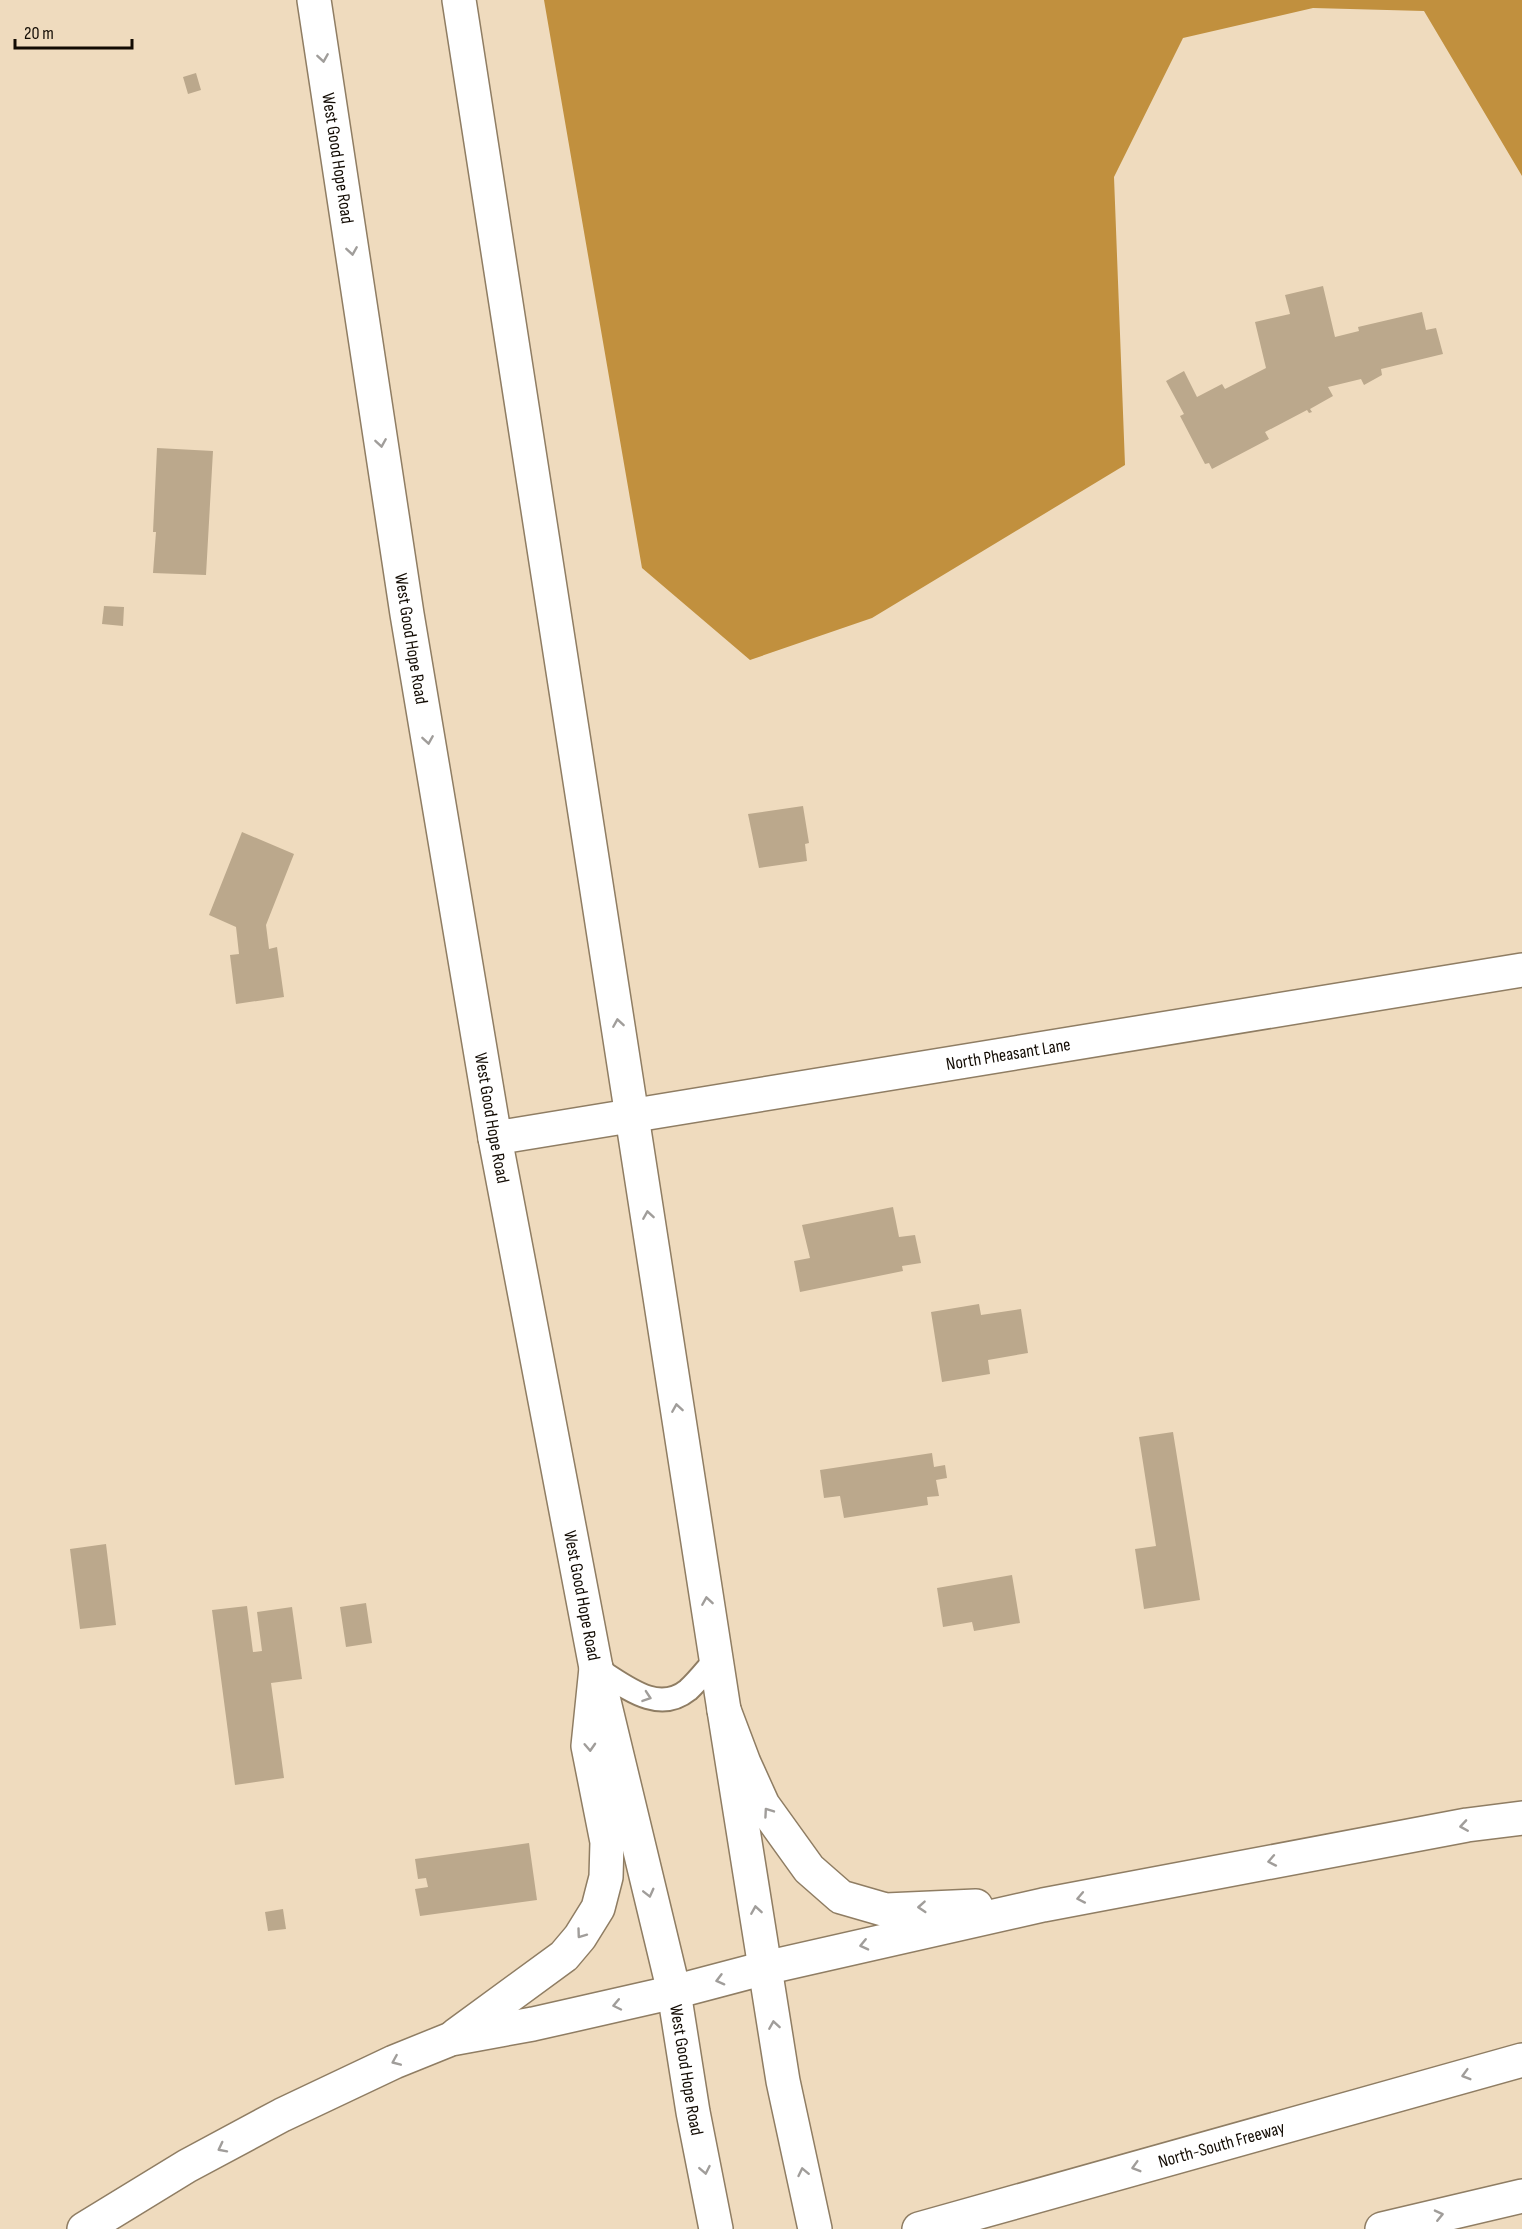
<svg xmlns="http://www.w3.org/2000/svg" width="1522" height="2229" font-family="'Sofia Sans Condensed',sans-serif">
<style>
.forest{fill:#c1903e}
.building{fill:#bba88c}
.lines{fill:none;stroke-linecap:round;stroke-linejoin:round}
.service-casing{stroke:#8f7d63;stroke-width:26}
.minor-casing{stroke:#8f7d63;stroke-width:36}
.primary-casing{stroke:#8f7d63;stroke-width:36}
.motorway-casing{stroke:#8f7d63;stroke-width:36}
.service{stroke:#fff;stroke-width:22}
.minor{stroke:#fff;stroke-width:33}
.primary{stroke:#fff;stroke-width:33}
.motorway{stroke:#fff;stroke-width:33}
.oneway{stroke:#a09d9a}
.labels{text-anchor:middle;stroke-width:5;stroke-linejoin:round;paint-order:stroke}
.street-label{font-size:18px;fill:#120b03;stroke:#efdbbe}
</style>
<rect width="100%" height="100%" fill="#efdbbe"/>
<!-- forest -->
<path class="forest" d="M544 0H1522V176L1424 11 1313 8 1183 38 1114 177 1125 465 872 618 750 660 642 568Z"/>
<!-- building -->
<path class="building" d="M196 73 201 90 188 94 183 77Z
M1323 286 1335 337 1359 331 1358 327 1422 312 1426 330 1436 328 1443 354 1381 369 1382 375 1364 385 1361 379 1328 387 1333 396 1310 409 1312 412 1309 413 1307 410 1265 432 1269 439 1212 469 1209 463 1205 464 1180 416 1184 414 1166 381 1184 371 1197 397 1222 384 1225 389 1266 368 1255 322 1290 314 1285 295Z
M157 448 213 451 206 575 153 573 156 532H153Z
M104 606 124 607 123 626 102 624Z
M803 806 809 843 805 844 807 861 759 868 748 814Z
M242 832 294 854 266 925 269 949 277 947 284 997 236 1004 230 955 239 954 236 927 209 915Z
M893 1207 899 1237 915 1235 921 1263 902 1266 903 1271 800 1292 794 1261 810 1258 802 1225Z
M979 1304 981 1315 1021 1309 1028 1353 988 1360 990 1374 942 1382 931 1312Z
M1173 1432 1200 1600 1144 1609 1135 1549 1156 1546 1139 1437Z
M932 1453 934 1467 945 1465 947 1478 936 1480 939 1496 927 1497 928 1505 844 1518 840 1496 824 1498 820 1470Z
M106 1544 116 1625 80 1629 70 1549Z
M1012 1575 1020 1623 974 1631 972 1622 943 1627 937 1588Z
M366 1603 372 1643 346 1647 340 1607Z
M247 1606 253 1652 262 1651 257 1612 292 1607 302 1679 271 1683 284 1778 235 1785 212 1610Z
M529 1843 537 1900 420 1916 415 1889 428 1887 426 1878 418 1879 415 1859Z
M283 1909 286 1929 268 1931 265 1912Z"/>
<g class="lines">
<!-- service casing -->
<g class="service-casing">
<path id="service" d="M596 1668C624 1685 657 1715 688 1690 698 1681 707 1669 716 1659"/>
</g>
<!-- minor casing -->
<g class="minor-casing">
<g id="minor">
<path id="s1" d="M495 1138 1522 970"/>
</g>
</g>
<!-- primary casing -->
<g class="primary-casing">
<g id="primary">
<path id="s2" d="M314 0 407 614 495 1138 596 1668 674 1992 693 2112 716 2229"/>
<path d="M459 0 724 1710 783 2081 815 2229"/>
<path d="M674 1992 765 1968"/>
</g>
</g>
<!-- motorway casing -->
<g class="motorway-casing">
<g id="motorway">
<path d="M724 1710 744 1763 763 1805 809 1869 841 1897 886 1910 976 1906"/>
<path d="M765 1968 1043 1905 1467 1825 1522 1818"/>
<path d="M456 2035 564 1956 580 1937 598 1908 606 1877 607 1842 588 1746 596 1668"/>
<path d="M84 2229 187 2166 282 2115 394 2062 451 2039 533 2024 674 1992"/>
<path id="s3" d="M919 2229 1522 2060"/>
<path d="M1382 2229 1522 2196"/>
</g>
</g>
<!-- service -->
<use href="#service" class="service"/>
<!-- minor -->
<use href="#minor" class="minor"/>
<!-- primary -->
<use href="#primary" class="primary"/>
<!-- motorway -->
<use href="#motorway" class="motorway"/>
</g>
<!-- one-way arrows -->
<defs><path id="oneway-chevron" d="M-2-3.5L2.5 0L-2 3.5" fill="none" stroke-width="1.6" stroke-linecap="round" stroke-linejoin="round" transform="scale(1.5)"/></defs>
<g class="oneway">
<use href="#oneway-chevron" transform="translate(323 58) rotate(81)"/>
<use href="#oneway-chevron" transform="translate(352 251) rotate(81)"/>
<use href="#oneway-chevron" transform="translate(381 443) rotate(81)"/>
<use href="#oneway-chevron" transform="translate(428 740) rotate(81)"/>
<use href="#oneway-chevron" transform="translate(618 1023) rotate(-99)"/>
<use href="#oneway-chevron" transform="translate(648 1215) rotate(-99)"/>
<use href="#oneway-chevron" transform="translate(677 1408) rotate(-99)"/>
<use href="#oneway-chevron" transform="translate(707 1601) rotate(-99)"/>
<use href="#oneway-chevron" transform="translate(647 1697) rotate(19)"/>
<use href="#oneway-chevron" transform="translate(590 1747) rotate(87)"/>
<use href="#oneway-chevron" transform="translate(768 1812) rotate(-125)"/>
<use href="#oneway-chevron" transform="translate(1464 1826) rotate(171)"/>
<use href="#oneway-chevron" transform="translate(1272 1861) rotate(169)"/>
<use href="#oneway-chevron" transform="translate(649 1893) rotate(76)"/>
<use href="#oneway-chevron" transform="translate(1081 1898) rotate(169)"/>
<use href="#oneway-chevron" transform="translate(922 1907) rotate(176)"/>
<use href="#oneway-chevron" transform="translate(756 1910) rotate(-99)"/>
<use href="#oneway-chevron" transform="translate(581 1934) rotate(126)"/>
<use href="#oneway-chevron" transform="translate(864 1945) rotate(167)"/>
<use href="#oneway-chevron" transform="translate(720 1980) rotate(165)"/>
<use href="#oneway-chevron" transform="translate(617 2005) rotate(168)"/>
<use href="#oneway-chevron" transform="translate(774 2025) rotate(-99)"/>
<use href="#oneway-chevron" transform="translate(396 2061) rotate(157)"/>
<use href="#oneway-chevron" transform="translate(1466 2075) rotate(164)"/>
<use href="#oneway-chevron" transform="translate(222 2148) rotate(153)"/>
<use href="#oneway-chevron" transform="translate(1136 2167) rotate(164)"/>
<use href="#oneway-chevron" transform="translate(705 2170) rotate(79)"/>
<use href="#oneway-chevron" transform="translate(803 2172) rotate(-102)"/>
<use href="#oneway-chevron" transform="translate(1439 2215) rotate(-13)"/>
</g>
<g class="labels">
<!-- street labels -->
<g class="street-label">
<text dy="6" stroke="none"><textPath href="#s2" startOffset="160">West Good Hope Road</textPath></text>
<text dy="6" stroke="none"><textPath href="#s2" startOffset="646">West Good Hope Road</textPath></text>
<text dy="6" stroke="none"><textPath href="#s1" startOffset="520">North Pheasant Lane</textPath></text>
<text dy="6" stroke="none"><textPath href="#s2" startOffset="1132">West Good Hope Road</textPath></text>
<text dy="6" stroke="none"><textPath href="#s2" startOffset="1618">West Good Hope Road</textPath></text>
<text dy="6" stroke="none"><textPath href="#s2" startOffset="2104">West Good Hope Road</textPath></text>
<text dy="6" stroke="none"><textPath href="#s3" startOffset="314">North-South Freeway</textPath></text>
</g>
</g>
<!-- scale -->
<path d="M15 39v9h117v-9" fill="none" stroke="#120b03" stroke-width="3"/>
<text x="24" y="39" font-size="18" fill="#120b03" stroke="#efdbbe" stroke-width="4.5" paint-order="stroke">20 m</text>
</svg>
